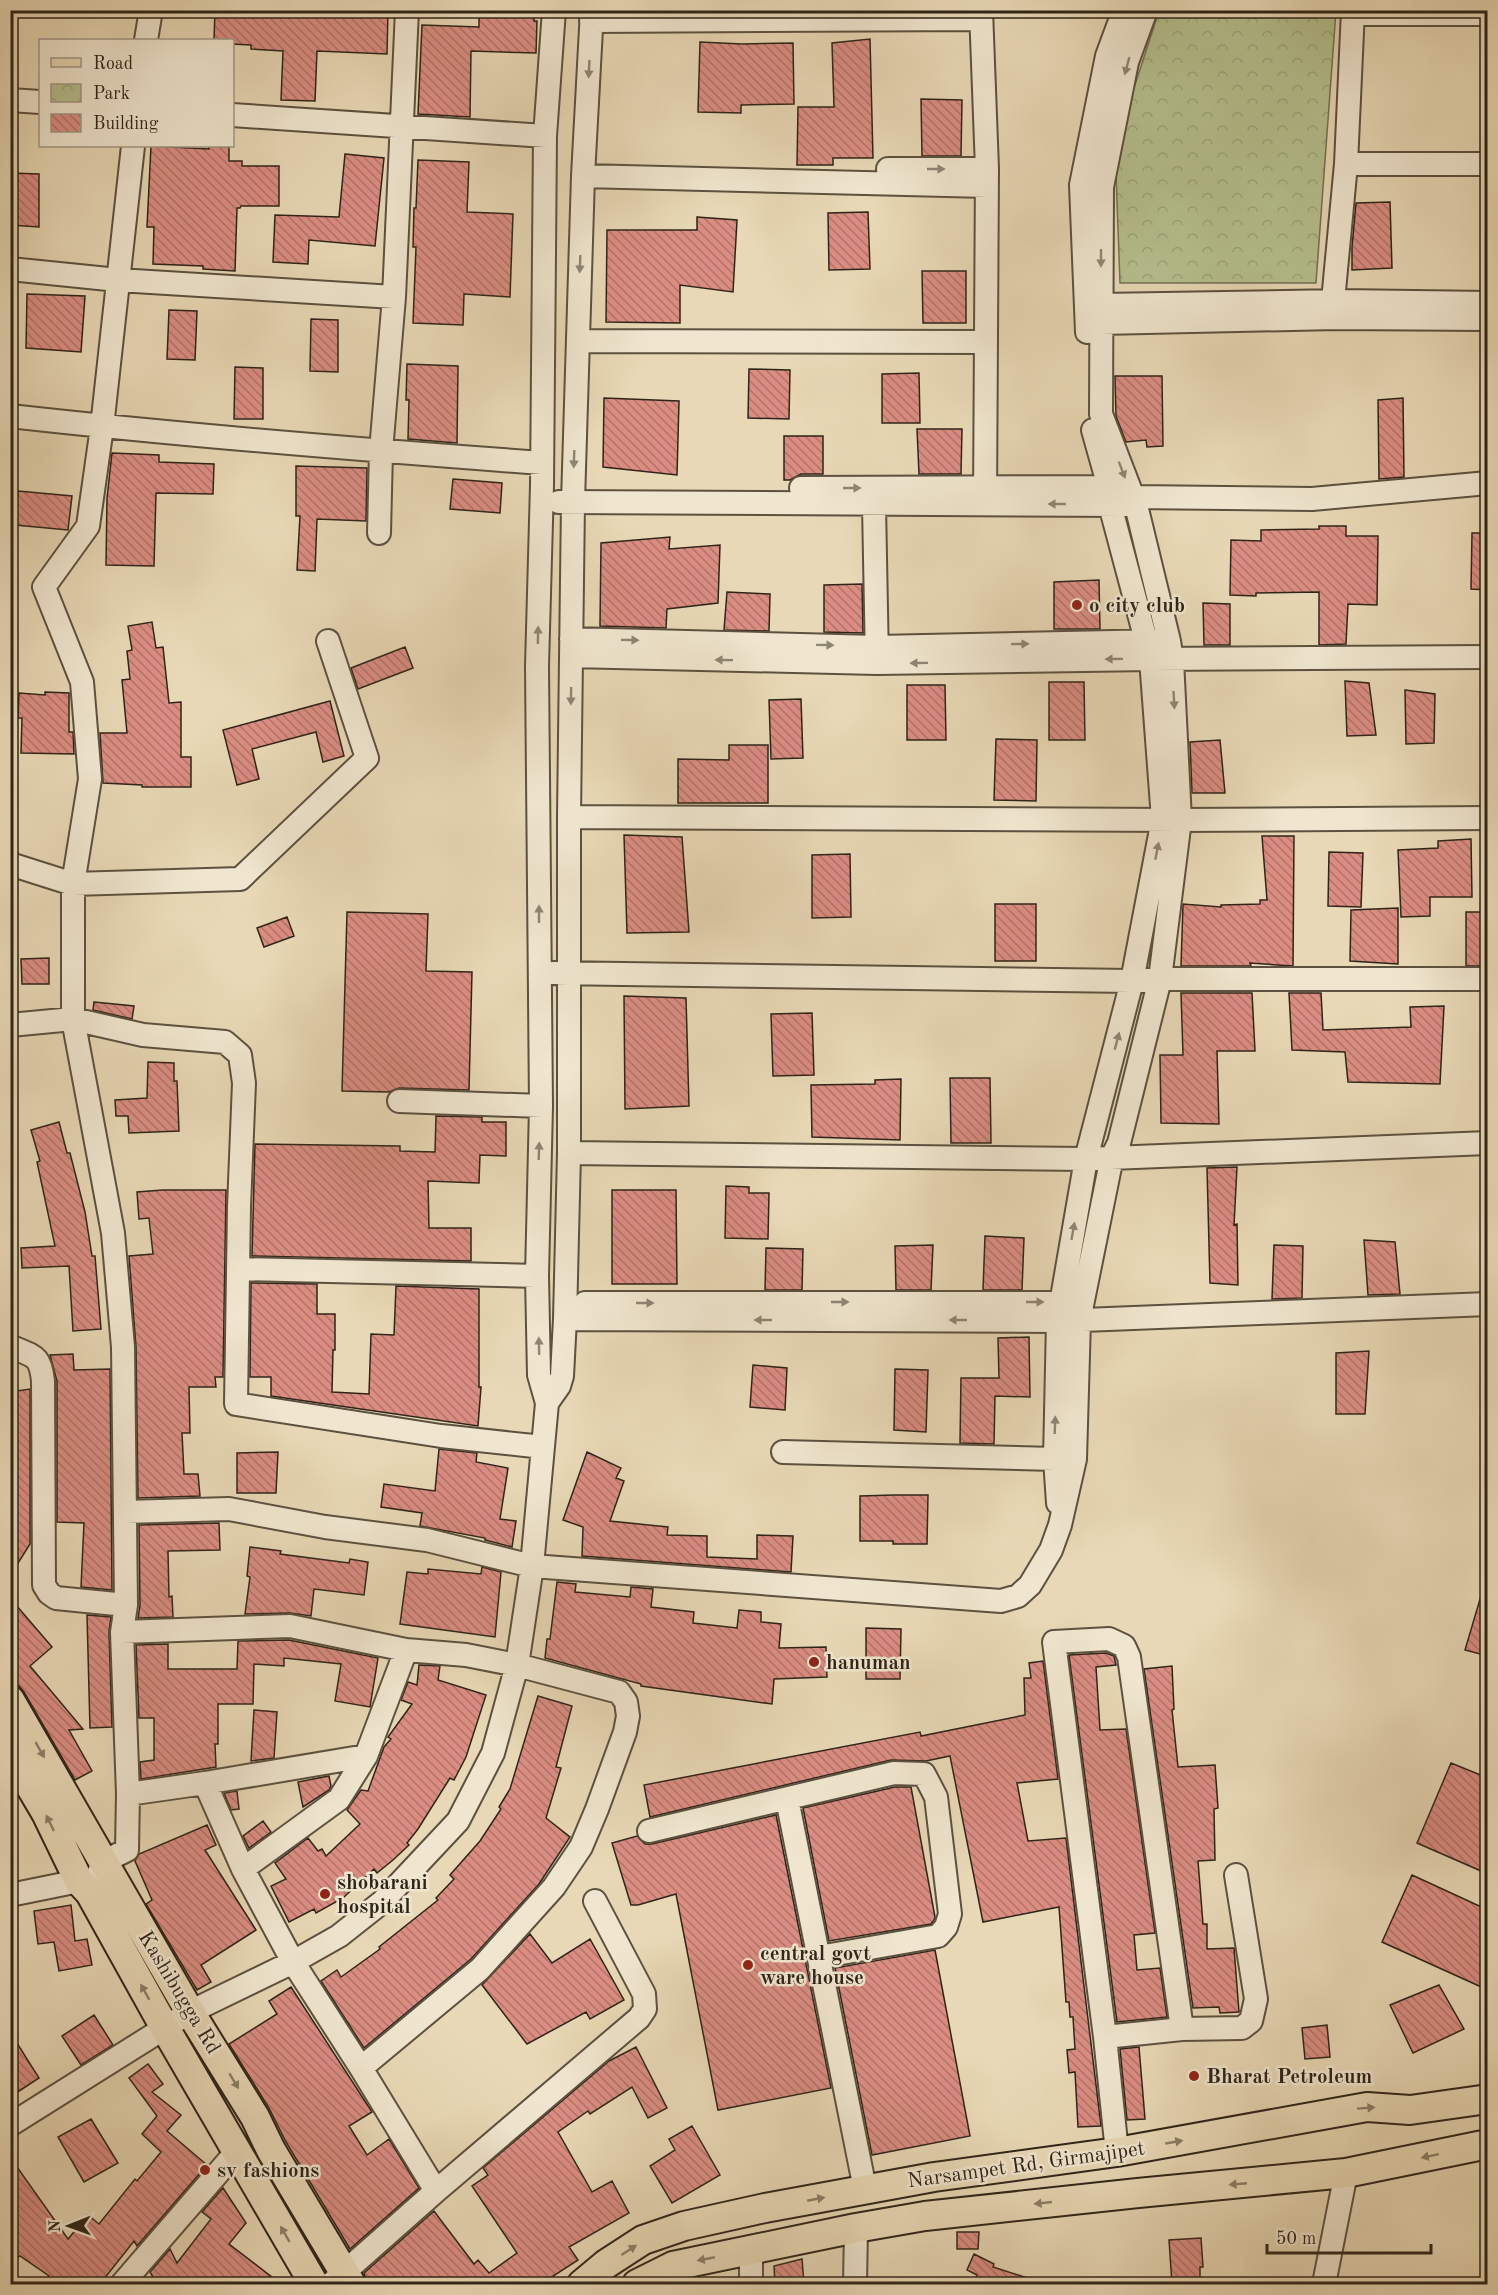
<svg xmlns="http://www.w3.org/2000/svg" width="1498" height="2295" font-family="'Old Standard TT',serif">
<style>
.park{fill:url(#park-crowns);stroke:#727254;stroke-width:1.5}
.building{fill:url(#building-back-hatch);stroke:#2e2419;stroke-width:1.5}
.lines{fill:none;stroke-linecap:round;stroke-linejoin:round}
.minor-casing{stroke:#5c5140;stroke-width:26}
.major-casing{stroke:#2e2419;stroke-width:32}
.minor{stroke:#f0e6cf;stroke-width:22}
.major{stroke:#e8d8b5;stroke-width:28}
.oneway{fill:#8f8574}
.oneway2{fill:#8b7e67}
.poi-dot{fill:#8f2418;stroke:#f0e6cf;stroke-width:2}
.labels{text-anchor:middle;stroke-width:5;stroke-linejoin:round;paint-order:stroke}
.poi-label{font-size:21px;font-weight:bold;fill:#2e2419;stroke:#f0e6cf;text-anchor:start}
.street-label{font-size:21px;fill:#2e2419;stroke:#f0e6cf}
</style>
<defs>
<pattern id="park-crowns" width="20" height="18" patternUnits="userSpaceOnUse" patternTransform="scale(1.5)"><rect width="20" height="18" fill="#b5bf8e"/><path d="M2 6a3 3 0 1 1 6 0M12 15a3 3 0 1 1 6 0" fill="none" stroke="#9ca47a"/></pattern>
<pattern id="building-back-hatch" width="6" height="6" patternUnits="userSpaceOnUse" patternTransform="scale(1.5)"><rect width="6" height="6" fill="#db8d82"/><path d="M-1 5l2 2M0 0l6 6M5-1l2 2" fill="none" stroke="#b2736a"/></pattern>
</defs>
<rect width="100%" height="100%" fill="#e8d8b5"/>
<filter id="stains"><feTurbulence type="fractalNoise" baseFrequency=".00333" numOctaves="4"/><feColorMatrix values="0 0 0 0 .2 0 0 0 0 .09 0 0 0 0 .02 0 0 0 .5 -.17"/></filter>
<radialGradient id="worn" r=".72"><stop offset=".6" stop-color="#630" stop-opacity="0"/><stop offset="1" stop-color="#630" stop-opacity=".3"/></radialGradient>
<!-- park -->
<path class="park" d="M1159 11H1336L1316 283H1120L1115 146Z"/>
<!-- building -->
<path class="building" d="M215 10H388L387 54 317 51 315 101 281 100 283 51 251 49V45L232 44V40H214Z
M479 10H534V21H537L536 53 471 51 470 117 418 114 422 25 479 27Z
M870 39 873 158H833V165H797L798 107H834L832 43Z
M700 42 742 44 793 43 794 104 741 105V113L698 112Z
M921 99 962 100 961 156H922Z
M151 146 209 149V146L229 147V161H242V166H279V206H241L240 208H237L235 271 203 269V266L153 264 154 227H147Z
M345 154 384 158 375 246 309 240 308 264 273 262 275 215 339 217Z
M418 160 469 162 467 212 513 214 510 297 464 294 463 325 413 323 416 247H413L414 208H416Z
M10 173 39 174V227L10 225Z
M1390 202 1392 268 1352 270V247L1356 203Z
M868 212 870 269 829 270 828 213Z
M697 217 737 220 733 292 680 285V323L606 322 607 230H697Z
M922 271H966V323H923Z
M27 294 85 296 81 352 26 348Z
M169 310 197 311 195 360 167 359Z
M311 319 338 320V372L310 371Z
M407 364 458 366 457 443 408 439 409 400H406Z
M235 367 263 368V419H234Z
M749 369 790 370 789 419 748 418Z
M919 373 920 423H882V374Z
M1115 376H1162L1163 446 1147 447 1146 440 1126 442 1116 416Z
M604 398 679 401 677 475 603 467Z
M1403 398 1404 477 1379 479 1378 400Z
M917 429H962L961 474H919Z
M784 436H823V474H801L790 480H784Z
M112 453 159 455V462L214 464 213 494 156 493 154 566 106 565 107 498Z
M296 466 367 468 366 521 317 519 315 571 297 570 300 516H296Z
M453 479 502 483 500 513 450 509Z
M18 491 72 496 68 530 15 525Z
M1319 526H1346V536H1378L1377 605 1348 604 1346 644 1319 645V592L1256 593V596L1230 595 1231 540 1261 541V530L1319 529Z
M1472 533H1488V590L1471 589Z
M670 537 669 549 720 545 718 603 667 609 666 628 600 626 601 543Z
M1099 580 1100 629H1054V582Z
M862 584 863 633 824 632V585Z
M727 592 770 594 769 631 724 630Z
M1203 603 1230 604V645H1204Z
M152 622 156 648 163 647 169 703 181 702V757H191V787H142V785L103 783 100 733H127L122 680 130 679 127 651 132 650 128 626Z
M405 647 413 668 358 689 351 668Z
M1345 681 1369 683 1376 735 1347 736Z
M1049 682H1084L1085 740H1049Z
M907 685H945L946 740H907Z
M1405 690 1435 694 1434 743 1406 744Z
M45 692 69 693V732H73L74 754 21 753 22 718H18L19 693 45 695Z
M801 699 803 758 771 759 769 700Z
M330 701 344 756 323 762 316 732 252 749 259 779 237 785 223 730Z
M996 739 1037 740 1036 801 994 800Z
M1220 740 1225 793H1192L1190 742Z
M729 745H768V803H678V759L729 760Z
M624 835 682 837 689 932 627 933Z
M1262 836H1294L1293 966 1250 963 1251 966H1181L1183 904 1221 907V905L1260 904V900H1267Z
M1471 839 1472 897H1430V916L1401 917 1398 850 1438 848V841Z
M1329 852 1363 853 1361 907 1328 906Z
M850 854 851 917 812 918V855Z
M995 904H1036V961H995Z
M1398 908V964L1350 961 1351 910Z
M347 912 428 914 426 971 472 972 469 1090 399 1088 389 1092 342 1091Z
M1466 912H1488V966H1466Z
M287 917 294 936 264 947 257 928Z
M49 958V984H22L21 959Z
M1181 993H1252L1255 1051H1217L1219 1124 1161 1123 1160 1055H1183Z
M1289 993H1321L1323 1030 1411 1027 1410 1007 1444 1006 1440 1084 1348 1082 1345 1052 1292 1050Z
M624 996 686 998 689 1106 625 1109Z
M94 1002 134 1006 132 1019 93 1010Z
M812 1013 814 1075 773 1076 771 1014Z
M148 1062 174 1063V1081H177L179 1131 129 1133 128 1116H116L115 1100 147 1098Z
M950 1078H990L991 1143H951Z
M901 1079 900 1140 812 1137 811 1085 875 1084V1080Z
M436 1116 482 1117V1122H506V1156L480 1155 479 1183 428 1181 429 1228H471V1261L252 1256 255 1144 400 1146V1151L435 1152Z
M59 1122 67 1153H70L85 1212 92 1256H95L101 1329 73 1331 69 1266 22 1268 21 1248 55 1246 37 1162 40 1161 31 1130Z
M1237 1167 1234 1225 1237 1224 1238 1285 1210 1283 1207 1168Z
M726 1186 749 1187V1193H769L768 1239 725 1238Z
M163 1190H226L223 1377H215L216 1387H189L190 1433H182L184 1474H198L200 1496 138 1498 136 1347 129 1256 153 1254 149 1218 139 1219 137 1192Z
M612 1190H676L677 1284H612Z
M985 1236 1024 1238 1022 1290H983Z
M1364 1240 1395 1242 1400 1294 1368 1295Z
M933 1245 931 1290H896L895 1246Z
M1274 1245 1303 1246 1302 1298 1272 1299Z
M766 1248 803 1249 802 1290H765Z
M251 1283 317 1284V1314H335V1350H333L332 1392 369 1394 371 1334 394 1335 396 1286 479 1289V1387H481L478 1426 271 1396V1377H250Z
M1029 1337 1030 1397 995 1396 994 1444 960 1443 961 1378H999L998 1338Z
M1369 1351 1365 1414H1336V1353Z
M73 1354 74 1370 110 1369 112 1590 81 1587 84 1523 57 1522V1381L50 1355Z
M753 1365 787 1368 785 1410 750 1407Z
M895 1369 928 1370 926 1432 894 1430Z
M30 1389V1544L10 1576V1392Z
M439 1449 477 1453 476 1462 508 1468 500 1519 516 1521 512 1547 485 1540V1538L420 1526 422 1513 381 1507 384 1484 435 1491Z
M278 1452 276 1493H237V1453Z
M587 1452 621 1468 616 1478 624 1481 610 1521 668 1527 667 1535 707 1536V1557L757 1559V1535L793 1536 791 1572 582 1556 583 1527 563 1520Z
M894 1495H928L927 1544H893V1541H860V1496Z
M219 1523 220 1550 168 1551 169 1597 172 1596 173 1617 138 1618 140 1605 139 1525Z
M250 1547 281 1551 280 1554 349 1563 350 1559 368 1562 364 1595 314 1589 311 1616 290 1613 245 1614 250 1577 247 1576Z
M482 1567 501 1572 495 1637 400 1624 407 1572 428 1574V1569L481 1574Z
M557 1582 576 1584 575 1592 630 1597 631 1587 653 1589 651 1607 694 1612 693 1623 737 1628 739 1610 761 1612V1622L781 1624 779 1648 826 1647 827 1677 774 1679 772 1704 641 1686V1684L545 1658 547 1639H550Z
M1483 1589 1488 1590V1656L1465 1650Z
M10 1598 52 1647 30 1666 83 1729 69 1730 92 1771 75 1780 24 1692 19 1686 10 1684Z
M87 1615 111 1617 109 1632 112 1727 90 1728Z
M866 1628 901 1629 900 1679H866Z
M289 1640 378 1658 370 1707 335 1701 341 1664 284 1658V1666L254 1664 253 1704H218V1744H215L216 1767 141 1779 140 1762 154 1760V1718H139L136 1645 168 1644V1669H237L238 1641Z
M1106 1653 1114 1656 1116 1665 1096 1667 1100 1730 1126 1729 1155 1933 1134 1935 1137 1970 1160 1968 1167 2017 1117 2022 1069 1655Z
M1043 1661 1058 1779 1017 1783 1028 1841 1066 1838 1101 2126 1078 2127 1075 2072 1069 2073 1067 2050 1075 2049 1073 2017H1070L1069 2002H1066L1059 1907 983 1922 950 1756 926 1761 891 1760 650 1817 644 1785 920 1732 921 1736 1025 1715 1024 1678H1031L1029 1663Z
M419 1665 440 1666 438 1680 486 1695 466 1757 454 1780 450 1778 418 1829 407 1843 409 1845 393 1860 377 1873 374 1869 343 1898 316 1913 314 1909 289 1922 271 1886 286 1879 275 1863 308 1838 318 1851 322 1849 326 1856 360 1824 347 1810 361 1790 368 1791 384 1747 391 1739 388 1737 412 1704 401 1700 408 1682 417 1685Z
M1172 1666 1174 1709 1172 1710 1178 1767 1215 1765 1218 1808 1214 1809 1215 1860 1198 1861 1203 1924H1207V1949L1234 1948 1239 2012 1220 2013 1219 2007 1193 2008 1144 1669Z
M538 1696 572 1706 556 1767 561 1768 546 1818 570 1837 539 1884 471 1959 364 2048 321 1981 337 1970 341 1977 380 1949 379 1947 438 1900 436 1898 454 1879 450 1875 480 1841 501 1809 499 1807 510 1789Z
M254 1710 277 1712 274 1758 251 1761Z
M1451 1763 1488 1778V1874L1417 1843Z
M329 1776 331 1786 329 1790 303 1807 298 1782Z
M895 1787H911L935 1917 934 1920 931 1924 829 1941 803 1808Z
M237 1791 239 1809 231 1810 224 1793Z
M776 1815 831 2088 718 2110 676 1894 638 1905H631L612 1843 637 1836 645 1844H652Z
M263 1821 271 1832 249 1848 243 1836Z
M207 1825 216 1845 205 1850 256 1930 201 1965 211 1982 197 1990 146 1904 152 1900 135 1861 139 1854Z
M1412 1875 1488 1910V1990L1382 1942Z
M71 1905 75 1941 87 1939 92 1965 59 1971 54 1942 38 1944 34 1911Z
M530 1934 552 1963 590 1939 624 2000 590 2019 586 2012 527 2044 482 1985Z
M935 1950 970 2136 872 2155 835 1968Z
M1439 1985 1464 2029 1413 2053 1390 2005Z
M291 1987 372 2112 349 2126 367 2155 389 2139 419 2188 350 2249 286 2142 269 2108 229 2044 277 2014 269 2001Z
M94 2015 113 2045 81 2065 62 2036Z
M1327 2025 1330 2057 1305 2059 1302 2028Z
M10 2032 39 2078 10 2097Z
M636 2047 667 2108 648 2118 632 2087 590 2114 588 2111 558 2132 592 2192 612 2181 629 2213 569 2247 578 2260 541 2284H367L364 2273 434 2211 474 2264 478 2260 489 2273 517 2253 472 2186 488 2175 483 2168 609 2061Z
M1139 2047 1145 2119 1127 2120 1120 2049Z
M148 2064 163 2084 152 2092 181 2115 167 2131 207 2165 137 2246 134 2241 100 2284H44L49 2276 20 2256 10 2263V2157L68 2239 88 2215 99 2224 135 2179 137 2181 161 2152 142 2134 157 2116 129 2078Z
M91 2119 118 2163 84 2182 58 2137Z
M692 2126 720 2175 672 2203 650 2166 675 2150 669 2139Z
M223 2188 246 2223 229 2244 281 2284H157L150 2272 170 2249 177 2263 211 2219 202 2212Z
M957 2232H979L978 2249H957Z
M1201 2238 1203 2267H1200V2284H1172L1169 2240Z
M974 2254 994 2264 993 2267 1037 2281V2284H974L977 2275 967 2270Z
M802 2259 804 2284H775L774 2266Z"/>
<g class="lines">
<!-- minor casing -->
<g class="minor-casing">
<path id="minor" d="M981 10 987 169 985 503
M1353 14H1488
M591 21 980 19
M146 40 151 10
M10 100 40 102
M232 115 545 136
M1346 164H1488
M888 169H987
M583 176 987 186
M10 269 118 280 394 297
M1333 301 1346 164 1353 10
M1101 305 1340 301 1488 303
M1101 323 1336 318 1488 319
M1087 332 1081 185 1107 56 1124 10
M578 341 986 342
M10 416C187 436 364 450 542 463
M801 488 1109 487
M1133 497 1312 499 1488 483
M559 502 1126 505
M874 505 877 662
M379 533 381 451 394 297 407 10
M571 639 877 647 1161 641
M571 656 877 663 1151 659 1488 657
M569 817 1180 820 1488 818
M10 864 73 884 240 879 367 758 328 641
M553 973 1132 981 1160 979H1488
M10 1025 73 1019 143 1035 225 1042 240 1055 244 1083 239 1207 236 1404 441 1436 543 1447
M399 1101 541 1106
M569 1153 1086 1159 1488 1143
M239 1269 537 1276
M585 1303H1077
M565 1319 1058 1321 1488 1304
M10 1346C34 1357 40 1354 43 1381L44 1585 49 1593 56 1598 126 1605
M547 1403 559 1386 562 1376 565 1319 569 1153V817L573 501 583 176 592 10
M783 1452 1055 1459
M1058 1503 1055 1459 1058 1321 1086 1159 1132 981 1163 819 1151 659 1110 505 1109 487 1093 430
M125 1512 229 1509 325 1527 427 1540 532 1566 1001 1601 1018 1596 1030 1585 1051 1550 1060 1525 1075 1459 1079 1320 1112 1157 1119 1143 1160 979 1180 820 1172 660 1169 641 1136 505 1101 414 1102 187 1127 62 1146 10
M122 1632 290 1626 406 1650 466 1655 517 1665 619 1692 626 1702 628 1716 625 1732 597 1809 581 1847 554 1887 480 1969 361 2068
M205 1783 366 1756
M128 1794 205 1783 243 1869 293 1962 361 2068 436 2191
M787 1799 865 2189
M649 1831 894 1773 924 1774 936 1797 950 1914 946 1927 938 1936 819 1957
M243 1869 339 1799 366 1756 406 1650
M98 1875 103 1862 127 1850 128 1794 122 1632 126 1605 123 1347 113 1233 73 1019V884L90 779 82 682 44 587 88 526 102 427 133 146
M10 1895 79 1881
M1105 2037 1182 2029 1242 2028 1251 2021 1256 1999 1236 1875
M10 2125 190 2012 293 1962 339 1936 382 1902 458 1821 493 1753 517 1665 532 1566 547 1403 539 1375 537 1276 541 1106 537 666 542 485 545 136 554 10
M1117 2152 1105 2037 1054 1642 1109 1639 1124 1646 1129 1657 1182 2029
M122 2284 237 2151
M331 2284 436 2191 639 2018 645 2009 644 1994 595 1901
M751 2284V2251
M855 2284 856 2228
M1324 2284 1346 2173"/>
</g>
<!-- major casing -->
<g class="major-casing">
<path id="major" d="M10 1700 190 2012 255 2117 271 2150 351 2284
M10 1752 46 1813 79 1881 90 1893 165 2028 314 2284
M582 2284 606 2264 643 2240 684 2226 765 2208 934 2177 1117 2152 1367 2107 1410 2110 1488 2099
M637 2284 673 2266 856 2228 925 2216 1138 2193 1346 2173 1488 2144"/>
</g>
<!-- minor -->
<use href="#minor" class="minor"/>
<!-- major -->
<use href="#major" class="major"/>
</g>
<!-- one-way arrows -->
<defs><path id="oneway-solid" d="M-6-.8H1V-3.2L6.5 0L1 3.2V.8H-6Z" transform="scale(1.5)"/></defs>
<g class="oneway">
<use href="#oneway-solid" transform="translate(1127 66) rotate(105)"/>
<use href="#oneway-solid" transform="translate(589 69) rotate(93)"/>
<use href="#oneway-solid" transform="translate(936 169)"/>
<use href="#oneway-solid" transform="translate(1101 258) rotate(90)"/>
<use href="#oneway-solid" transform="translate(580 264) rotate(92)"/>
<use href="#oneway-solid" transform="translate(574 459) rotate(92)"/>
<use href="#oneway-solid" transform="translate(1122 470) rotate(69)"/>
<use href="#oneway-solid" transform="translate(852 488)"/>
<use href="#oneway-solid" transform="translate(1057 504) rotate(-180)"/>
<use href="#oneway-solid" transform="translate(538 635) rotate(-89)"/>
<use href="#oneway-solid" transform="translate(630 640) rotate(1)"/>
<use href="#oneway-solid" transform="translate(1020 644) rotate(-1)"/>
<use href="#oneway-solid" transform="translate(825 645) rotate(1)"/>
<use href="#oneway-solid" transform="translate(1114 659) rotate(179)"/>
<use href="#oneway-solid" transform="translate(724 660) rotate(-179)"/>
<use href="#oneway-solid" transform="translate(919 663) rotate(179)"/>
<use href="#oneway-solid" transform="translate(571 696) rotate(91)"/>
<use href="#oneway-solid" transform="translate(1174 700) rotate(87)"/>
<use href="#oneway-solid" transform="translate(1157 851) rotate(-79)"/>
<use href="#oneway-solid" transform="translate(539 914) rotate(-90)"/>
<use href="#oneway-solid" transform="translate(1117 1041) rotate(-75)"/>
<use href="#oneway-solid" transform="translate(539 1151) rotate(-88)"/>
<use href="#oneway-solid" transform="translate(1073 1231) rotate(-80)"/>
<use href="#oneway-solid" transform="translate(840 1302)"/>
<use href="#oneway-solid" transform="translate(1035 1302)"/>
<use href="#oneway-solid" transform="translate(645 1303)"/>
<use href="#oneway-solid" transform="translate(763 1320) rotate(-180)"/>
<use href="#oneway-solid" transform="translate(958 1320) rotate(-180)"/>
<use href="#oneway-solid" transform="translate(539 1346) rotate(-91)"/>
<use href="#oneway-solid" transform="translate(1055 1425) rotate(-88)"/>
</g>
<g class="oneway2">
<use href="#oneway-solid" transform="translate(40 1750) rotate(60)"/>
<use href="#oneway-solid" transform="translate(50 1823) rotate(-116)"/>
<use href="#oneway-solid" transform="translate(145 1992) rotate(-119)"/>
<use href="#oneway-solid" transform="translate(234 2081) rotate(59)"/>
<use href="#oneway-solid" transform="translate(1366 2108) rotate(-4)"/>
<use href="#oneway-solid" transform="translate(1174 2142) rotate(-10)"/>
<use href="#oneway-solid" transform="translate(1430 2156) rotate(168)"/>
<use href="#oneway-solid" transform="translate(1238 2184) rotate(175)"/>
<use href="#oneway-solid" transform="translate(816 2199) rotate(-11)"/>
<use href="#oneway-solid" transform="translate(1043 2203) rotate(174)"/>
<use href="#oneway-solid" transform="translate(285 2234) rotate(-120)"/>
<use href="#oneway-solid" transform="translate(629 2250) rotate(-33)"/>
<use href="#oneway-solid" transform="translate(706 2259) rotate(169)"/>
</g>
<!-- markers -->
<g class="poi-dot">
<circle cx="1077" cy="605" r="6"/>
<circle cx="814" cy="1662" r="6"/>
<circle cx="325" cy="1894" r="6"/>
<circle cx="748" cy="1965" r="6"/>
<circle cx="1194" cy="2076" r="6"/>
<circle cx="205" cy="2170" r="6"/>
</g>
<g class="labels">
<!-- poi labels -->
<g class="poi-label">
<text x="1089" y="612">o city club</text>
<text x="826" y="1669">hanuman</text>
<text x="337" y="1889">shobarani<tspan x="337" dy="24">hospital</tspan></text>
<text x="760" y="1960">central govt<tspan x="760" dy="24">ware house</tspan></text>
<text x="1206" y="2083">Bharat Petroleum</text>
<text x="217" y="2177">sv fashions</text>
</g>
<!-- street labels -->
<g class="street-label">
<text transform="translate(180 1992) rotate(59)" y="7">Kashibugga Rd</text>
<text transform="translate(1026 2164) rotate(-8)" y="7">Narsampet Rd, Girmajipet</text>
</g>
</g>
<!-- margin -->
<rect width="1498" height="2295" fill="none" stroke="#e8d8b5" stroke-width="36"/>
<rect x="12" y="12" width="1474" height="2271" fill="none" stroke="#2e2419" stroke-width="3"/>
<rect x="18" y="18" width="1462" height="2259" fill="none" stroke="#2e2419" stroke-width="1.5"/>
<!-- legend -->
<rect x="39" y="39" width="195" height="108" fill="#f0e6cf" stroke="#a29886" stroke-width="1.5"/>
<rect x="51" y="58" width="30" height="9" fill="#e8d8b5" stroke="#a29886" stroke-width="1.5"/>
<text x="93" y="69" font-size="18" fill="#2e2419">Road</text>
<rect x="51" y="84" width="30" height="18" fill="url(#park-crowns)" stroke="#a29886" stroke-width="1.5"/>
<text x="93" y="99" font-size="18" fill="#2e2419">Park</text>
<rect x="51" y="114" width="30" height="18" fill="url(#building-back-hatch)" stroke="#a29886" stroke-width="1.5"/>
<text x="93" y="129" font-size="18" fill="#2e2419">Building</text>
<!-- north arrow -->
<g transform="translate(69 2226) rotate(269)" stroke="#f0e6cf" stroke-width="4.5" paint-order="stroke">
<path d="M0-4.5L10 22L0 15L-10 22Z" fill="#2e2419"/>
<text y="-9" font-size="16" font-weight="bold" text-anchor="middle" fill="#2e2419">N</text>
</g>
<!-- scale -->
<path d="M1267 2244v9h164v-9" fill="none" stroke="#2e2419" stroke-width="3"/>
<text x="1276" y="2244" font-size="18" fill="#2e2419" stroke="#f0e6cf" stroke-width="4.5" paint-order="stroke">50 m</text>
<rect width="100%" height="100%" filter="url(#stains)"/>
<rect width="100%" height="100%" fill="url(#worn)"/>
</svg>
